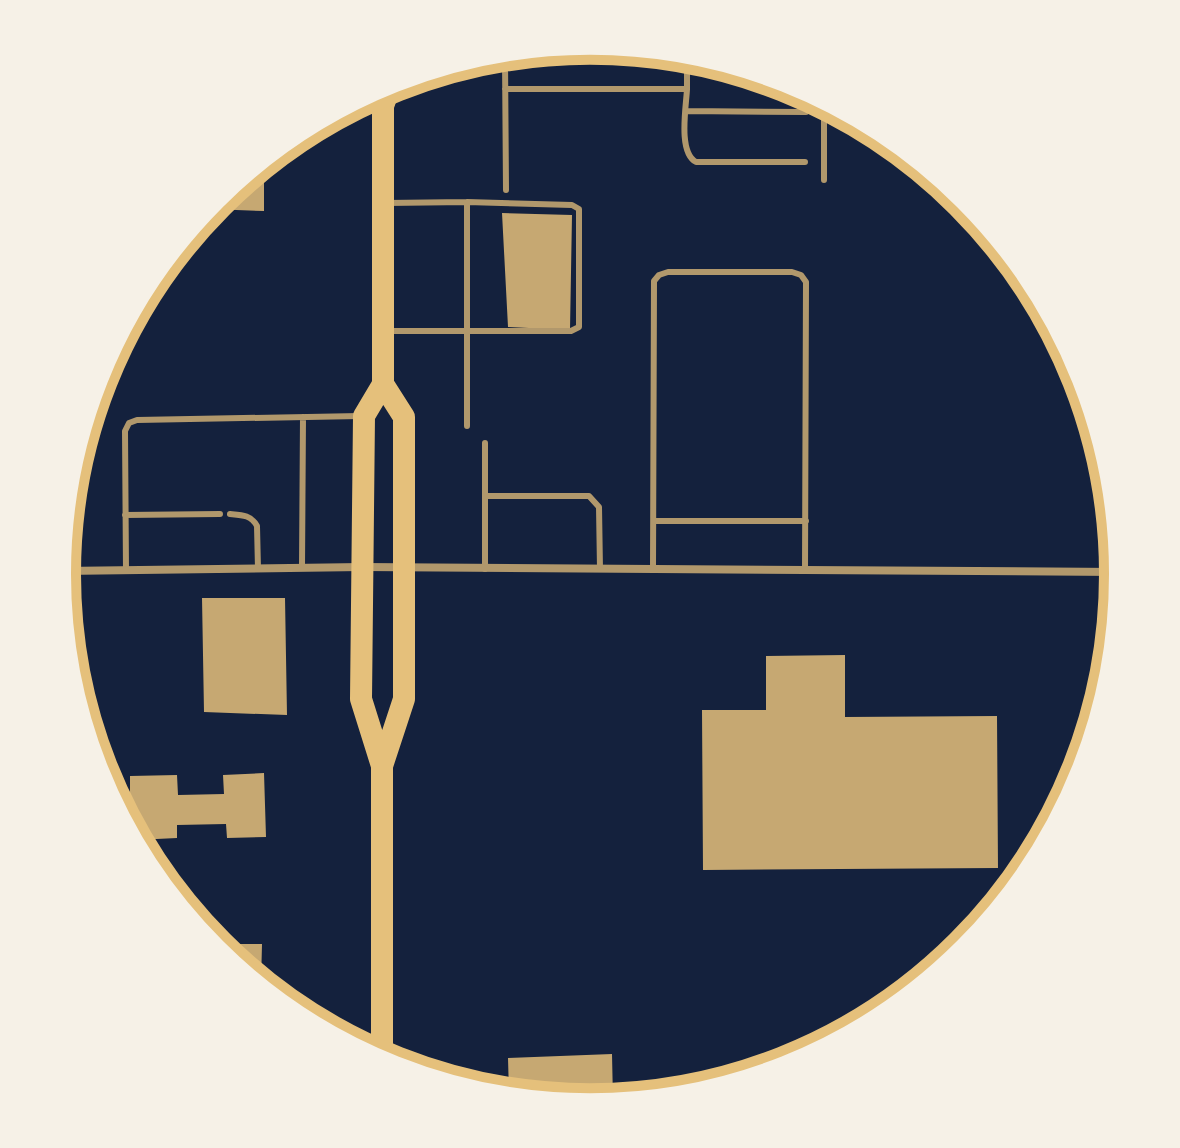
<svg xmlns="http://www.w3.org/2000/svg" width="1180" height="1148" font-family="Lato,sans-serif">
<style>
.building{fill:#c6a872}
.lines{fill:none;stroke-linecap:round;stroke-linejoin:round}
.service{stroke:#b1986c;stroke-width:6}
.minor{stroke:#b1986c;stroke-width:8}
.trunk{stroke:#e5c07b;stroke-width:22}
.rim{fill:none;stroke:#e5c07b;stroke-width:10}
</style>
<rect width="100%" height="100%" fill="#14213d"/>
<!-- building -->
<path class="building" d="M264 162V211L210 209 217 200Z
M502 213 572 215 570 330 508 327Z
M202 598H285L287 715 204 712Z
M845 655V717L997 716 998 868 703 870 702 710H766V656Z
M264 773 266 837 227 838 226 824 177 825V838L136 840 130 828V776L177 775 178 795 224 794 223 775Z
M214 944H262L261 984 216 947Z
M877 1002H896L877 1016Z
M612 1054 613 1100 590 1102 509 1094 508 1058Z"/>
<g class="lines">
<!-- service -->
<path class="service" d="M481 58 505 59 506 190
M687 65H722
M505 89H687V56
M687 89C686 108 678 152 696 162H805
M824 103V180
M686 111 806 112
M386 203 467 202V426
M387 331H571L579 327V209L572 205 467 202
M485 496H589L599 507 600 569
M230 514C242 515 251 515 257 526L258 569
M125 515 220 514
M654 521H806
M302 568 303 417
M485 569V443
M653 569 654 281 659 275 668 272H792L801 275 806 282 805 570
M126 570 125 431 129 423 137 420 360 416
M1107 681V572"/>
<!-- minor -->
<path class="minor" d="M62 571 362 567 1118 572"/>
<!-- trunk -->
<path class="trunk" d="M382 766 404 699V417L383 384
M382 1059V766L361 699 364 416 383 384V106L390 86"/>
</g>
<!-- crop -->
<path d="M0 0H1180V1148H0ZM76 574a514 514 0 1 1 1028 0a514 514 0 1 1-1028 0Z" fill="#f6f1e7" fill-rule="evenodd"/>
<path class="rim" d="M76 574a514 514 0 1 1 1028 0a514 514 0 1 1-1028 0Z"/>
</svg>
